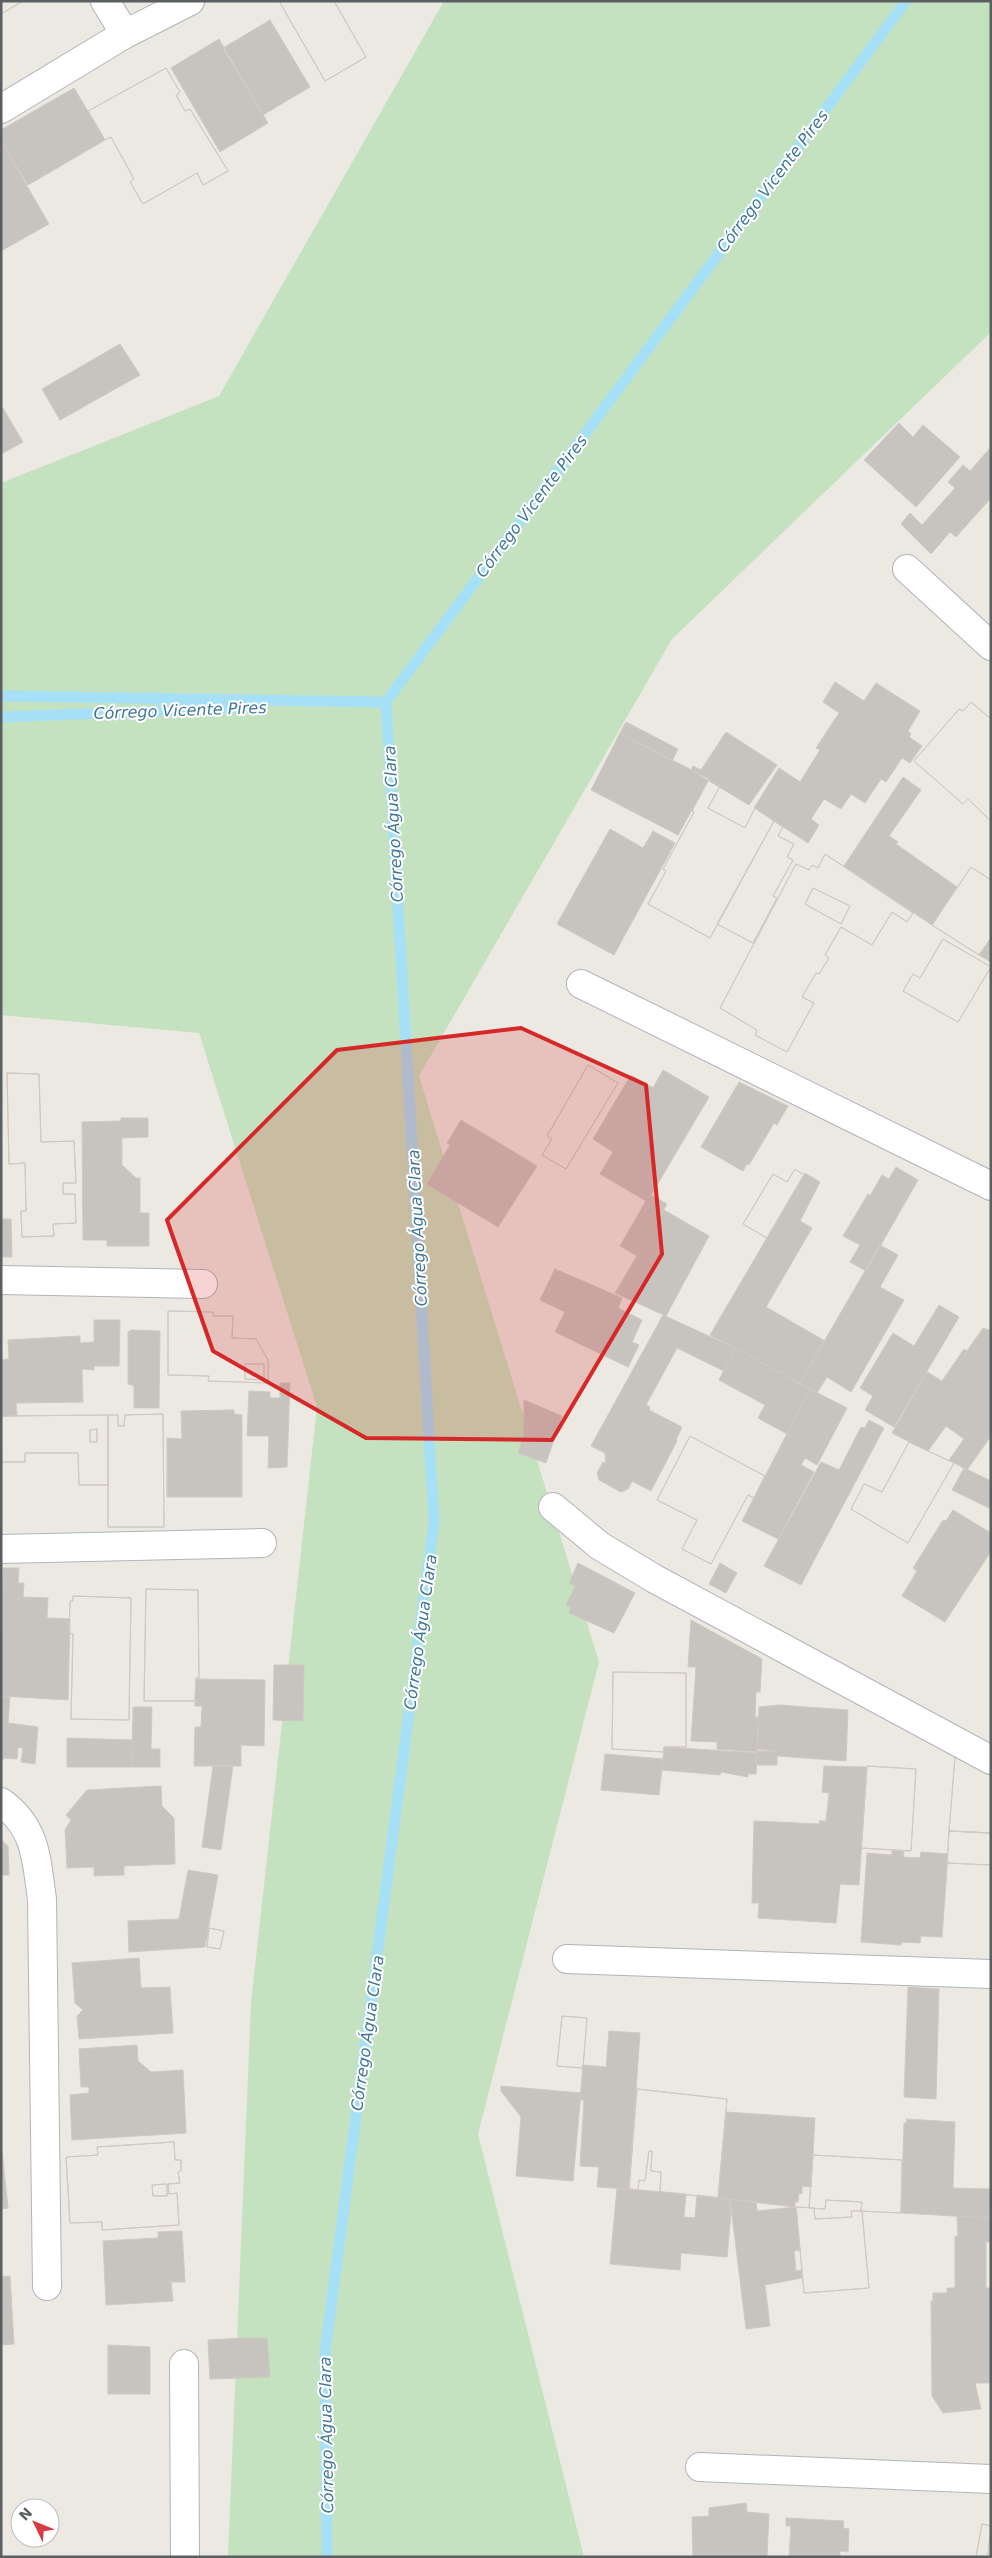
<svg xmlns="http://www.w3.org/2000/svg" width="992" height="2558" font-family="'DejaVu Sans',sans-serif">
<style>
.green{fill:#c5e2c0}
.lines{fill:none;stroke-linecap:round;stroke-linejoin:round}
.stream{stroke:#a6e0f7;stroke-width:11}
.building{fill:#c7c3be;stroke:#d0c9c1;fill-rule:evenodd}
.minor-casing{stroke:#b2b5b8;stroke-width:30}
.minor{stroke:#fff;stroke-width:28}
.marked{fill:#d62828;fill-opacity:0.2;stroke:#d62828;stroke-width:4;stroke-linejoin:round}
.labels{text-anchor:middle;stroke-width:4;stroke-linejoin:round;paint-order:stroke}
.water-label{font-size:16px;font-style:italic;fill:#407797;stroke:#fff}
</style>
<rect width="100%" height="100%" fill="#ece8e2"/>
<!-- green -->
<path class="green" d="M444 1H991V332L672 639 419 1076 599 1662 478 2134 584 2557H228L251 2003 317 1407 199 1033 1 1015V483L219 396Z"/>
<g class="lines">
<!-- stream -->
<path class="stream" d="M1 696 386 702 434 1522 325 2352 327 2557
M378 703 386 702 906 1
M1 717 257 707"/>
</g>
<!-- building -->
<path class="building" d="M1 1H23L1 14Z
M1 1H23L1 14Z
M279 1H334L366 57 325 81Z
M279 1H334L366 57 325 81Z
M270 20 310 87 263 115 223 48Z
M219 39 268 123 220 152 171 68Z
M166 68 180 92 176 95 185 111 190 109 228 171 203 185 197 173 143 204 130 182 134 179 111 137 105 140 88 111Z
M166 68 180 92 176 95 185 111 190 109 228 171 203 185 197 173 143 204 130 182 134 179 111 137 105 140 88 111Z
M74 88 105 140 28 185 1 141V130Z
M1 141 49 224 1 251Z
M120 344 140 375 60 420 42 389Z
M1 405 23 442 1 454Z
M899 423 913 437 923 425 960 457 916 507 864 460Z
M991 447V498L956 537 950 532 931 554 901 524 910 513 922 525 955 488 948 482 963 465 970 471Z
M835 682 864 701 876 683 920 711 908 731 911 734 909 737 922 746 910 763 902 758 886 782 881 779 865 803 851 794 841 809 824 799 811 819 819 825 808 843 754 808 779 768 800 782 820 750 816 748 839 713 823 702Z
M971 702 991 719V821L968 799 963 804 914 761 959 709 963 711Z
M971 702 991 719V821L968 799 963 804 914 761 959 709 963 711Z
M626 722 678 749 672 761 620 733Z
M726 732 777 765 749 805 691 770 693 766 701 770Z
M620 733 709 779 678 835 591 790Z
M903 777 921 790 889 836 898 842 896 844 957 887 932 925 844 866Z
M709 779 720 786 708 808 745 828 755 808 774 821 710 938 648 904 666 871 663 869 694 812 692 811Z
M709 779 720 786 708 808 745 828 755 808 774 821 710 938 648 904 666 871 663 869 694 812 692 811Z
M774 821 783 827 778 836 794 844 787 857 793 860 773 896 777 898 753 943 717 924Z
M774 821 783 827 778 836 794 844 787 857 793 860 773 896 777 898 753 943 717 924Z
M610 829 643 848 653 831 675 843 614 955 557 924Z
M825 854 913 913 907 922 892 912 872 945 841 927 825 955 829 958 819 974 816 973 802 997 814 1003 787 1052 755 1035 757 1030 720 1008 796 864 809 870 812 865 818 868ZM813 888 850 906 841 924 805 904Z
M825 854 913 913 907 922 892 912 872 945 841 927 825 955 829 958 819 974 816 973 802 997 814 1003 787 1052 755 1035 757 1030 720 1008 796 864 809 870 812 865 818 868ZM813 888 850 906 841 924 805 904Z
M971 867 991 880V938L979 955 932 925Z
M971 867 991 880V938L979 955 932 925Z
M991 938V962L979 955Z
M943 939 991 967 958 1022 903 991 913 974 920 978Z
M943 939 991 967 958 1022 903 991 913 974 920 978Z
M588 1065 618 1083 566 1169 542 1155 552 1139 547 1136Z
M588 1065 618 1083 566 1169 542 1155 552 1139 547 1136Z
M663 1070 709 1097 651 1195 667 1204 637 1256 620 1246 646 1201 600 1174 613 1152 593 1139 631 1075 653 1088Z
M7 1073 39 1074 41 1142 74 1141 76 1183H63V1194H75L76 1223 53 1224 54 1236 22 1237 21 1211H26L25 1163 9 1164Z
M7 1073 39 1074 41 1142 74 1141 76 1183H63V1194H75L76 1223 53 1224 54 1236 22 1237 21 1211H26L25 1163 9 1164Z
M739 1082 788 1106 777 1125 774 1123 749 1165 747 1164 743 1171 701 1147Z
M121 1118H148V1137L122 1138V1165L136 1178H140V1213H149V1246H107V1240H83L82 1122 121 1121Z
M461 1120 537 1166 498 1227 427 1184 450 1145 447 1143Z
M896 1167 918 1180 866 1271 850 1262 860 1245 843 1236 868 1194 870 1196 882 1175 889 1179Z
M795 1169 804 1175 767 1238 743 1224 773 1174 787 1182Z
M795 1169 804 1175 767 1238 743 1224 773 1174 787 1182Z
M805 1173 820 1182 800 1221 812 1228 766 1307 825 1341 800 1383 710 1335Z
M664 1210 709 1236 666 1316 615 1293Z
M1 1219H11L12 1257H1Z
M880 1245 898 1255 880 1287 904 1300 851 1392 827 1377 817 1393 800 1383Z
M555 1269 622 1298 618 1308 642 1320 632 1342 639 1345 628 1367 555 1332 565 1312 540 1300Z
M939 1305 959 1317 894 1427 865 1410 873 1396 860 1388 893 1333 914 1346Z
M168 1311 213 1312V1316H233L232 1338 256 1339 268 1360V1383L208 1381 209 1376 168 1375ZM245 1364H264V1380L245 1379Z
M168 1311 213 1312V1316H233L232 1338 256 1339 268 1360V1383L208 1381 209 1376 168 1375ZM245 1364H264V1380L245 1379Z
M663 1315 735 1348 724 1371 677 1348 646 1405 650 1407 649 1410 682 1427 676 1440 677 1441 651 1491 632 1481 628 1489 621 1492 599 1480 597 1473 603 1462 606 1464 605 1453 591 1446Z
M94 1320H120L119 1366H94V1370L82 1369 83 1402 16 1403 17 1416H1V1360L9 1359 8 1340 80 1336V1343L94 1342Z
M991 1327V1436L967 1470 949 1460 964 1439 946 1426 928 1451 892 1433 927 1372 942 1381 964 1349 967 1351 983 1328 989 1330Z
M132 1330 160 1331 159 1408H134V1386L128 1384V1332Z
M735 1348 810 1389 787 1434 758 1418 765 1405 719 1380Z
M280 1383H290L287 1467 268 1468 269 1436H247L249 1391 270 1392V1398H280Z
M810 1389 847 1408 817 1465 805 1458 801 1465 814 1472 778 1539 742 1521Z
M524 1400 562 1416 546 1463 518 1453 524 1434Z
M234 1410V1414L242 1415V1497H167V1438L182 1439 181 1411Z
M163 1414 164 1527H108V1415H118V1426H124L125 1415Z
M163 1414 164 1527H108V1415H118V1426H124L125 1415Z
M108 1415V1485H79L78 1453H25V1462H2L1 1416ZM97 1429V1442H90V1430Z
M108 1415V1485H79L78 1453H25V1462H2L1 1416ZM97 1429V1442H90V1430Z
M869 1420 884 1428 801 1585 764 1566 821 1462 839 1470 861 1427 865 1428Z
M690 1436 765 1476 754 1498 748 1495 711 1564 682 1549 697 1520 657 1500Z
M690 1436 765 1476 754 1498 748 1495 711 1564 682 1549 697 1520 657 1500Z
M909 1442 954 1463 908 1543 851 1509 864 1484 882 1492Z
M909 1442 954 1463 908 1543 851 1509 864 1484 882 1492Z
M964 1468 991 1481V1509L952 1490Z
M953 1510 991 1533V1551L945 1622 902 1596 917 1571 913 1568 943 1520 946 1521Z
M578 1563 635 1593 614 1633 569 1613 571 1607 566 1605 575 1586 569 1583Z
M720 1563 737 1573 726 1593 709 1584Z
M3 1568H19L18 1583H24L23 1597 48 1598 47 1618 70 1619 68 1700 1 1696Z
M146 1589 198 1590 199 1678H196L195 1701H144Z
M146 1589 198 1590 199 1678H196L195 1701H144Z
M73 1596 131 1598 129 1720 71 1719 73 1634 69 1633 70 1601H73Z
M73 1596 131 1598 129 1720 71 1719 73 1634 69 1633 70 1601H73Z
M691 1620 762 1659 760 1692H756L755 1717H759L757 1752 717 1749V1742L691 1741 696 1667H688Z
M274 1665H304L303 1721 273 1720Z
M613 1672 686 1673V1747H664V1752L612 1749Z
M613 1672 686 1673V1747H664V1752L612 1749Z
M196 1679 265 1680 264 1746 241 1745V1766H194L195 1727H201L202 1706H195Z
M1 1696H10L8 1723 38 1727 35 1764 21 1762 23 1748 18 1747 17 1759 4 1758 1 1763Z
M779 1705 848 1710 846 1761 777 1756V1765H756L757 1751H777L757 1749 759 1707Z
M133 1707H152L151 1749H160V1767H132Z
M67 1738 132 1740V1767H67Z
M664 1747 757 1753 756 1774H748V1777L721 1772 720 1775 662 1770Z
M605 1754 663 1759 659 1795 601 1790Z
M955 1757 991 1775V1833L949 1831Z
M955 1757 991 1775V1833L949 1831Z
M213 1766H233L221 1850 202 1847Z
M824 1766 867 1767 859 1885 840 1884 836 1923 758 1918 759 1903H752L754 1821 820 1824 819 1821H826L829 1793 822 1792Z
M867 1766 916 1769 911 1851 861 1848Z
M867 1766 916 1769 911 1851 861 1848Z
M161 1786 162 1806 174 1818 175 1864 124 1866V1875L94 1876V1867L67 1868 65 1830 71 1820 66 1815 87 1790Z
M949 1831 991 1833V1865L947 1863Z
M949 1831 991 1833V1865L947 1863Z
M1 1840 8 1846 9 1875H1Z
M892 1850 904 1851 903 1857 920 1858 921 1852 948 1854 942 1937 921 1936 920 1943 902 1942 901 1945 861 1942 867 1853 892 1855Z
M188 1870 218 1875 205 1947 129 1952 128 1921 179 1919Z
M209 1928 224 1931 220 1949 207 1947Z
M209 1928 224 1931 220 1949 207 1947Z
M139 1958 141 1988 170 1987 173 2033 79 2039 77 2016 83 2010 75 2003 72 1963Z
M908 1987 939 1989 936 2099 904 2097Z
M562 2016 587 2018 583 2068 557 2066Z
M562 2016 587 2018 583 2068 557 2066Z
M609 2031 640 2033 629 2189 597 2187 599 2167 580 2166 584 2100H580L583 2065 606 2067Z
M137 2045 138 2061 151 2072 183 2070 186 2133 72 2140 70 2095 89 2093V2087H81L79 2049Z
M501 2086 581 2093 573 2181 516 2176 521 2117 501 2091Z
M637 2089 727 2099 718 2198 660 2192 661 2172 651 2171 652 2151H649L645 2181 639 2180 638 2190 629 2189Z
M637 2089 727 2099 718 2198 660 2192 661 2172 651 2171 652 2151H649L645 2181 639 2180 638 2190 629 2189Z
M726 2112 815 2118 811 2187 802 2186V2194L799 2193 798 2202H795V2207L718 2198Z
M906 2119 955 2122 953 2188 991 2189 990 2218 901 2213 904 2123H907Z
M1 2142 8 2208 1 2209Z
M174 2142 175 2160H181V2171L178 2172 180 2183 168 2184 169 2194 177 2193 179 2225 102 2230V2222L70 2223 66 2157 98 2155 97 2147ZM167 2184V2196H153L152 2185Z
M174 2142 175 2160H181V2171L178 2172 180 2183 168 2184 169 2194 177 2193 179 2225 102 2230V2222L70 2223 66 2157 98 2155 97 2147ZM167 2184V2196H153L152 2185Z
M813 2155 902 2160 901 2213 861 2211 862 2202 826 2200 825 2209 809 2208Z
M813 2155 902 2160 901 2213 861 2211 862 2202 826 2200 825 2209 809 2208Z
M617 2188 686 2194 684 2217 695 2218 697 2195 730 2199 731 2213 727 2257 681 2253 680 2270 610 2264Z
M730 2199 756 2202 757 2211 796 2207 800 2250 794 2251 796 2271 802 2270V2278L765 2285 770 2326 746 2329Z
M796 2207 814 2208 815 2219 852 2217 851 2211H862L869 2288 804 2293Z
M796 2207 814 2208 815 2219 852 2217 851 2211H862L869 2288 804 2293Z
M957 2216 991 2218V2242H986V2288H991V2383H975L981 2409 943 2413 932 2396 931 2301H933V2293H947V2288H955V2236H958Z
M182 2231 185 2282H171L173 2301 106 2305 103 2241 158 2238V2232Z
M10 2276 14 2344 1 2345V2277Z
M245 2338H267L270 2377 210 2379 208 2340Z
M108 2345 150 2347V2394H108Z
M746 2503 747 2512 769 2514 767 2557H693L692 2517 709 2516V2508Z
M786 2518 844 2521 843 2528 849 2529 848 2552 840 2551V2557H789L791 2526H786Z
M982 2524 991 2526 988 2555 991 2557H976Z
M982 2524 991 2526 988 2555 991 2557H976Z"/>
<g class="lines">
<!-- minor casing -->
<g class="minor-casing">
<path id="minor" d="M105 1 125 34
M1 109 125 34 190 1
M907 569 991 646
M581 984 991 1186
M1 1280 203 1284
M553 1507 600 1546 655 1579 991 1760
M1 1549 262 1543
M1 1802C37 1828 36 1859 42 1899L47 2286
M567 1959 991 1974
M184 2364 185 2557
M700 2467 991 2479"/>
</g>
<!-- minor -->
<use href="#minor" class="minor"/>
</g>
<!-- marked area -->
<path class="marked" d="M521 1028 646 1085 662 1254 552 1440 366 1438 213 1351 167 1220 337 1050Z"/>
<g class="labels">
<!-- water labels -->
<g class="water-label">
<text transform="translate(772 181) rotate(-53)" y="6">Córrego Vicente Pires</text>
<text transform="translate(531 506) rotate(-53)" y="6">Córrego Vicente Pires</text>
<text transform="translate(180 710) rotate(-2)" y="6">Córrego Vicente Pires</text>
<text transform="translate(393 824) rotate(-93)" y="6">Córrego Água Clara</text>
<text transform="translate(417 1228) rotate(-93)" y="6">Córrego Água Clara</text>
<text transform="translate(420 1632) rotate(-82)" y="6">Córrego Água Clara</text>
<text transform="translate(367 2033) rotate(-82)" y="6">Córrego Água Clara</text>
<text transform="translate(326 2435) rotate(-91)" y="6">Córrego Água Clara</text>
</g>
</g>
<!-- border -->
<rect width="992" height="2558" fill="none" stroke="#5a5f61" stroke-width="5"/>
<!-- north arrow -->
<g transform="translate(35 2523) rotate(313)"><circle r="24" fill="#ffffff" stroke="#bdbfc0"/>
<path d="M0-4L9 19L0 12L-9 19Z" fill="#da3a44"/>
<text y="-8" font-size="14" font-weight="bold" text-anchor="middle" fill="#5a5f61">N</text>
</g>
</svg>
